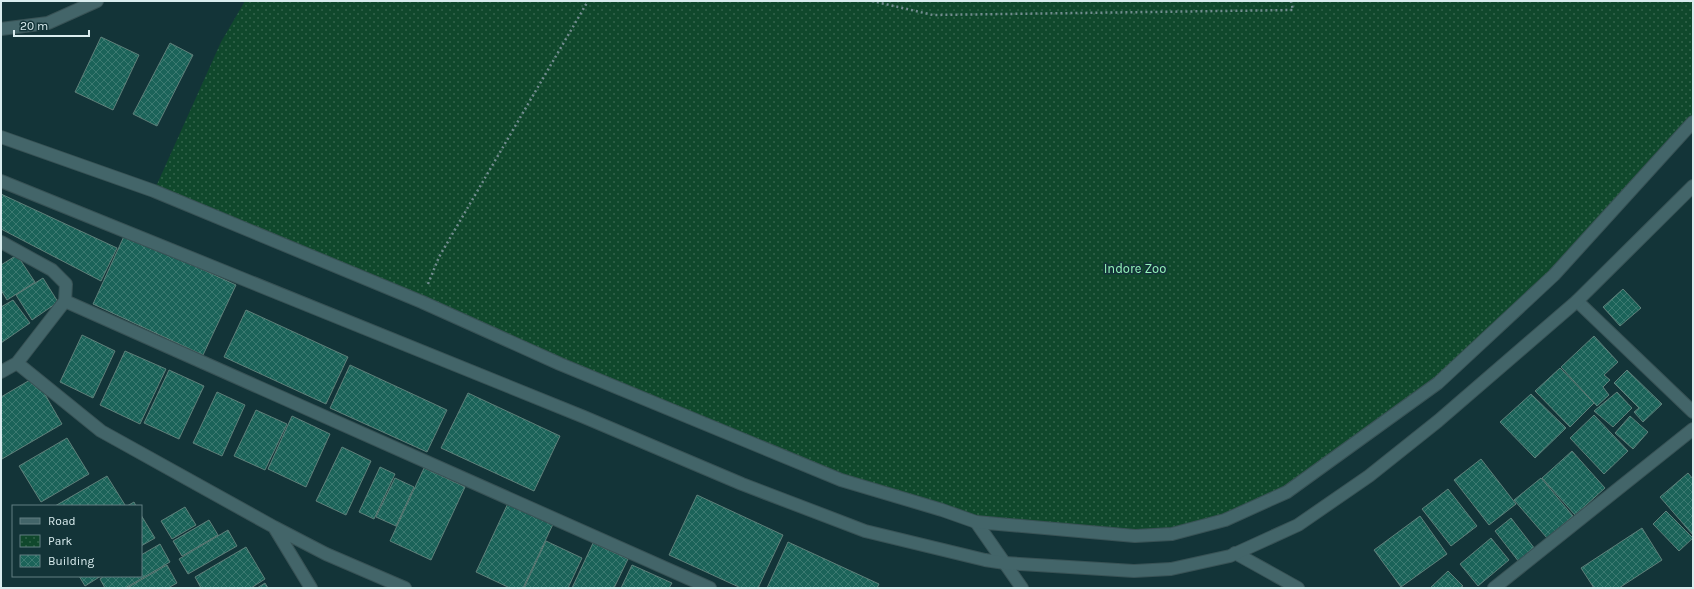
<svg xmlns="http://www.w3.org/2000/svg" width="1694" height="589" font-family="Karla,sans-serif">
<style>
.park{fill:url(#park-dots)}
.building{fill:url(#building-cross-hatch);stroke:#5f807a}
.lines{fill:none;stroke-linecap:round;stroke-linejoin:round}
.street-casing{stroke:#385255;stroke-width:14}
.secondary-casing{stroke:#385255;stroke-width:14}
.path{stroke:#728c8f;stroke-width:2.5;stroke-dasharray:2 3;stroke-linecap:butt}
.street{stroke:#436569;stroke-width:12}
.secondary{stroke:#436569;stroke-width:12}
.labels{text-anchor:middle;stroke-width:3.5;stroke-linejoin:round;paint-order:stroke}
.park-label{font-size:13px;fill:#95f4bc;stroke:#133438}
</style>
<defs>
<pattern id="park-dots" width="8" height="8" patternUnits="userSpaceOnUse"><rect width="8" height="8" fill="#10482c"/><path d="M2 2h.1M6 6h.1" fill="none" stroke="#32634b" stroke-width="1.8" stroke-linecap="round"/></pattern>
<pattern id="building-cross-hatch" width="8" height="8" patternUnits="userSpaceOnUse"><rect width="8" height="8" fill="#1b6359"/><path d="M0 0l8 8M0 8l8-8" fill="none" stroke="#3c7a71"/></pattern>
</defs>
<rect width="100%" height="100%" fill="#133438"/>
<!-- park -->
<path class="park" d="M245 1H1693V122L1554 275 1438 383 1287 492 1172 534 976 522 841 480 154 191 221 42Z"/>
<!-- building -->
<path class="building" d="M101 37 139 55 113 110 75 92Z
M170 43 193 55 157 126 133 114Z
M1 194 117 248 101 281 1 229Z
M125 234 236 285 203 355 93 304Z
M17 255 35 282 7 300 1 290V265Z
M43 278 58 302 32 320 16 295Z
M1623 289 1641 308 1620 326 1603 307Z
M13 300 30 323 1 343V307Z
M246 310 348 357 326 404 224 357Z
M82 335 115 351 93 398 60 382Z
M1594 336 1618 362 1604 375 1610 380 1603 387 1609 395 1597 406 1561 367Z
M125 351 166 369 140 424 100 405Z
M350 365 447 410 427 452 330 408Z
M1560 368 1594 403 1570 427 1535 391Z
M169 370 204 386 179 439 144 423Z
M1627 370 1662 404 1643 422 1634 412 1639 408 1614 383Z
M35 377 62 424 2 459 1 397Z
M217 392 245 405 222 456 193 443Z
M1617 392 1632 408 1613 427 1594 411Z
M468 393 560 436 534 491 441 448Z
M1531 394 1566 428 1535 458 1500 422Z
M256 410 287 424 265 470 234 456Z
M1594 415 1628 451 1604 474 1570 438Z
M292 416 330 434 306 487 268 469Z
M1630 416 1648 432 1633 449 1615 433Z
M67 438 89 474 41 502 19 466Z
M342 447 371 461 346 515 316 501Z
M1572 451 1605 488 1575 515 1542 478Z
M1481 459 1516 504 1489 525 1454 480Z
M380 467 395 474 374 519 359 512Z
M424 468 465 487 431 560 390 541Z
M1688 473 1693 479V535L1660 497Z
M107 476 125 505 123 506H55Z
M395 478 414 487 396 526 376 517Z
M1541 478 1573 516 1547 538 1514 500Z
M1448 489 1477 526 1451 546 1422 509Z
M697 495 783 535 758 588H741L669 555Z
M509 501 554 522 523 588H510L476 572Z
M134 502 136 506H127Z
M185 507 196 525 172 539 161 521Z
M1666 511 1693 538 1679 551 1653 524Z
M141 515 155 538 141 546Z
M1420 516 1447 554 1401 587 1374 550Z
M1511 518 1535 549 1519 562 1495 531Z
M209 520 218 535 182 556 173 541Z
M1642 528 1662 560 1619 588H1594L1581 568Z
M228 530 237 546 188 574 179 559Z
M1491 538 1509 560 1478 586 1460 564Z
M546 541 582 558 568 588H524Z
M788 542 879 584 877 588H767Z
M593 543 628 559 614 588H572Z
M160 544 170 562 125 588H105L100 579 104 576H141V555Z
M246 547 265 579 251 588H201L195 577Z
M167 565 177 583 168 588H127Z
M632 565 672 583 669 588H621Z
M1448 571 1463 586 1460 588H1430Z
M79 576H101L85 586Z
M265 583 268 588H257Z"/>
<g class="lines">
<!-- street casing -->
<g class="street-casing">
<path id="street" d="M1 29 48 23 97 1
M1 242 52 270 66 284 65 301 17 363
M65 301 710 588
M1577 301 1693 412
M1 372 17 363 101 431 274 527 326 554 405 588
M976 522 1022 588
M274 527 311 588
M1235 553 1298 588
M1494 588 1693 429"/>
</g>
<!-- secondary casing -->
<g class="secondary-casing">
<path id="secondary" d="M1 137 154 191 422 302 560 364 841 480 942 510 976 522 1135 536 1172 534 1225 520 1287 492 1438 383 1554 275 1693 122
M1 181 584 417 742 484 865 531 985 560 1005 563 1134 571 1171 569 1230 556 1298 525 1369 476 1438 421 1577 301 1693 186"/>
</g>
<!-- path -->
<path class="path" d="M872 1 933 15 1293 10 1291 1
M428 284 439 257 588 1"/>
<!-- street -->
<use href="#street" class="street"/>
<!-- secondary -->
<use href="#secondary" class="secondary"/>
</g>
<g class="labels">
<!-- park labels -->
<g class="park-label">
<text x="1135" y="273">Indore Zoo</text>
</g>
</g>
<!-- border -->
<rect width="1694" height="589" fill="none" stroke="#d9ecee" stroke-width="4"/>
<!-- legend -->
<rect x="12" y="505" width="130" height="72" fill="#133438" stroke="#627e81"/>
<rect x="20" y="518" width="20" height="6" fill="#436569" stroke="#627e81"/>
<text x="48" y="525" font-size="12" fill="#d9ecee">Road</text>
<rect x="20" y="535" width="20" height="12" fill="url(#park-dots)" stroke="#627e81"/>
<text x="48" y="545" font-size="12" fill="#d9ecee">Park</text>
<rect x="20" y="555" width="20" height="12" fill="url(#building-cross-hatch)" stroke="#627e81"/>
<text x="48" y="565" font-size="12" fill="#d9ecee">Building</text>
<!-- scale -->
<path d="M14 30v6h75v-6" fill="none" stroke="#d9ecee" stroke-width="2"/>
<text x="20" y="30" font-size="12" fill="#d9ecee" stroke="#133438" stroke-width="3" paint-order="stroke">20 m</text>
</svg>
